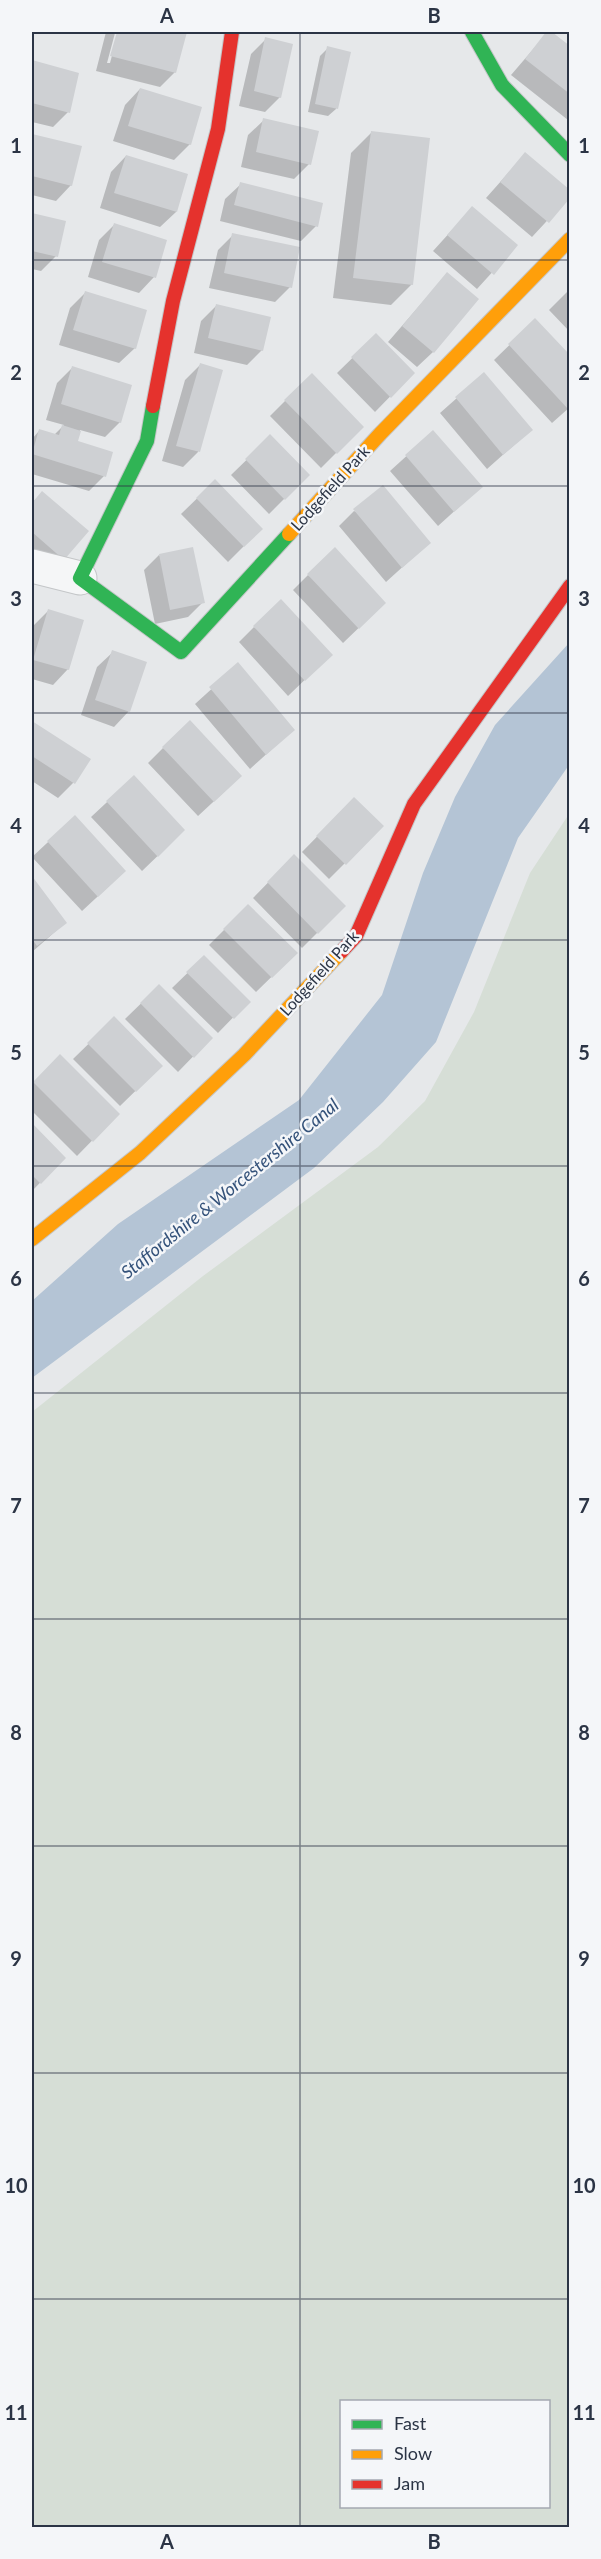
<svg xmlns="http://www.w3.org/2000/svg" width="601" height="2559" font-family="Lato,sans-serif">
<style>
.green{fill:#d6ded6;fill-rule:evenodd}
.water{fill:#b4c4d5}
.shadow{fill:#0003;fill-rule:evenodd}
.building{fill:#ced0d3}
.lines{fill:none;stroke-linecap:round;stroke-linejoin:round}
.street-casing{stroke:#c4c6c8;stroke-width:35}
.fast-casing{stroke:#c4c6c8;stroke-width:16}
.slow-casing{stroke:#c4c6c8;stroke-width:16}
.jam-casing{stroke:#c4c6c8;stroke-width:16}
.street{stroke:#f5f6f7;stroke-width:33}
.fast{stroke:#30b455;stroke-width:14}
.slow{stroke:#ff9f0a;stroke-width:14}
.jam{stroke:#e5322d;stroke-width:14}
.grid{fill:none;stroke:#2b3445;stroke-width:1.5;stroke-opacity:0.55}
.labels{text-anchor:middle;stroke-width:5;stroke-linejoin:round;paint-order:stroke}
.street-label{font-size:16px;fill:#2b3445;stroke:#f4f6f9}
.water-label{font-size:18px;font-style:italic;fill:#34527a;stroke:#f4f6f9}
.neatline{fill:none;stroke:#2b3445;stroke-width:2}
.grid-label{font-size:20px;text-anchor:middle;font-weight:bold;fill:#2b3445}
</style>
<rect width="100%" height="100%" fill="#e6e8ea"/>
<!-- green -->
<path class="green" d="M569 814V2527H32V1412L203 1276 378 1147 425 1101 474 1012 530 873ZM342 2402H548V2506H342Z"/>
<!-- water -->
<path class="water" d="M569 643V765L518 838 436 1042 383 1102 314 1168 32 1378V1301L118 1224 299 1100 382 995 423 873 455 797 495 725Z"/>
<!-- shadow -->
<path class="shadow" d="M106 32 185 33 175 72 160 87 96 71ZM115 33H118L110 63H107Z
M548 32 570 47 568 120 511 75Z
M266 39 280 97 265 112 239 106 251 54Z
M328 48 349 53 336 109 328 116 308 112 320 56Z
M32 62 78 74 68 112 53 127 32 122Z
M140 89 190 144 174 160 113 141 125 105Z
M264 120 309 164 294 179 241 167 248 135Z
M371 133 412 284 391 305 333 298 351 153Z
M32 135 80 147 71 185 56 201 32 195Z
M525 154 570 196 532 237 486 198Z
M126 156 186 175 176 212 160 227 100 208 111 172Z
M241 184 316 226 301 241 220 221 225 199Z
M472 208 516 246 477 289 433 251Z
M32 214 64 222 56 256 41 271 32 269Z
M114 225 154 277 139 293 88 277 99 240Z
M233 235 290 287 275 302 209 288 218 250Z
M447 274 433 352 417 367 388 342Z
M570 289V332L549 310Z
M85 293 135 348 119 363 59 345 70 308Z
M216 306 262 350 247 365 194 353 201 321Z
M535 320 570 357V407L552 423 494 360Z
M376 335 413 373 375 412 337 373Z
M200 365 221 371 198 452 183 467 162 461 185 380Z
M72 368 120 422 105 437 80 430 76 442 104 476 89 491 32 474V439L39 431 54 435 64 425 46 420 57 383Z
M484 374 531 430 487 469 440 413Z
M311 375 362 427 321 468 270 416Z
M433 432 481 487 438 526 390 471Z
M270 437 308 475 269 514 231 475Z
M215 481 261 529 228 562 181 514Z
M42 493 63 559 32 560V503Z
M354 511 429 543 386 582 339 526Z
M159 555 203 602 188 617 155 624 144 570Z
M308 575 369 618 343 643 293 590Z
M48 611 68 669 53 685 32 679V631L33 626Z
M254 627 315 670 288 696 239 642Z
M113 652 129 711 114 727 81 715 97 667Z
M238 665 293 730 250 769 195 704Z
M32 723 89 760 73 783 58 798 32 781Z
M163 748 225 791 198 816 148 763Z
M134 777 168 846 142 871 91 817Z
M354 799 382 826 329 879 302 852Z
M75 817 109 886 82 911 32 857Z
M294 856 344 906 302 948 253 898Z
M32 878 65 923 32 952Z
M248 906 296 953 256 992 209 945Z
M204 957 248 1002 218 1033 172 988Z
M159 986 211 1038 178 1072 125 1019Z
M114 1019 161 1066 120 1106 73 1059Z
M60 1056 118 1114 77 1156 32 1111V1085Z
M32 1125 64 1158 32 1191Z"/>
<!-- building -->
<path class="building" d="M117 32H187L176 73 110 56Z
M546 32H552L570 46V94L525 59Z
M265 37 293 44 281 98 254 91Z
M327 46 351 52 338 109 315 104Z
M32 60 79 73 70 113 32 103Z
M140 88 202 107 191 145 128 126Z
M263 118 319 131 311 165 256 152Z
M371 131 430 138 413 285 353 278Z
M32 134 82 146 72 186 32 176Z
M525 152 570 190V198L549 223 500 182Z
M126 155 188 174 177 212 114 193Z
M240 182 323 203 318 227 234 205Z
M472 206 518 245 494 275 447 235Z
M32 213 66 221 58 257 32 251Z
M114 223 167 240 156 278 102 262Z
M232 233 300 247 292 288 224 273Z
M447 272 479 299 434 353 402 326Z
M85 291 147 310 136 349 73 330Z
M216 304 271 317 263 351 208 338Z
M535 318 570 355 568 409 508 344Z
M376 333 415 373 391 398 351 357Z
M200 363 223 370 200 452 176 446Z
M72 366 132 385 121 423 61 404Z
M484 372 533 430 503 455 455 397Z
M312 373 364 427 337 454 284 400Z
M62 425 81 431 78 441 113 452 106 477 32 454 39 429 59 435Z
M433 430 483 487 454 512 405 455Z
M270 434 310 475 285 500 245 459Z
M215 479 263 529 244 547 196 498Z
M383 485 431 543 402 568 353 509Z
M42 491 89 531 64 560 32 532V503Z
M193 547 205 603 170 610 159 554Z
M335 547 386 603 359 629 307 574Z
M281 599 333 655 305 681 253 626Z
M48 609 84 620 69 670 33 660Z
M112 650 147 662 130 712 95 700Z
M238 662 295 730 266 755 209 687Z
M190 720 242 776 214 802 162 747Z
M32 721 91 759 75 784 32 756Z
M134 775 185 830 158 857 106 801Z
M354 797 384 826 346 865 316 836Z
M75 815 126 871 98 897 47 841Z
M294 854 346 906 318 934 267 882Z
M32 876 67 923 37 946 32 939Z
M248 904 298 953 272 978 223 929Z
M204 955 251 1002 234 1019 186 972Z
M159 984 213 1038 194 1058 140 1003Z
M114 1016 163 1066 136 1092 87 1043Z
M60 1054 120 1114 93 1142 33 1082Z
M32 1123 66 1158 41 1184 32 1175Z"/>
<g class="lines">
<!-- street casing -->
<g class="street-casing">
<path id="street" d="M32 566 80 578"/>
</g>
<!-- fast casing -->
<g class="fast-casing">
<path id="fast" d="M472 32 502 85 570 155
M153 406 147 441 80 578 181 652 289 534"/>
</g>
<!-- slow casing -->
<g class="slow-casing">
<path id="slow" d="M289 534 380 434 570 239
M32 1239 140 1153 244 1055 341 952"/>
</g>
<!-- jam casing -->
<g class="jam-casing">
<path id="jam" d="M153 406 173 301 218 129 232 32
M341 952 356 936 414 804 570 586"/>
</g>
<!-- street -->
<use href="#street" class="street"/>
<!-- fast -->
<use href="#fast" class="fast"/>
<!-- slow -->
<use href="#slow" class="slow"/>
<!-- jam -->
<use href="#jam" class="jam"/>
</g>
<!-- grid -->
<path class="grid" d="M300 32V2528M32 260H570M32 486H570M32 713H570M32 940H570M32 1166H570M32 1393H570M32 1619H570M32 1846H570M32 2073H570M32 2299H570"/>
<g class="labels">
<!-- street labels -->
<g class="street-label">
<text transform="translate(330 488) rotate(-48)" y="6">Lodgefield Park</text>
<text transform="translate(319 973) rotate(-48)" y="6">Lodgefield Park</text>
</g>
<!-- water labels -->
<g class="water-label">
<text transform="translate(230 1189) rotate(-39)" y="6">Staffordshire &amp; Worcestershire Canal</text>
</g>
</g>
<!-- border -->
<rect width="601" height="2559" fill="none" stroke="#f4f6f9" stroke-width="66"/>
<!-- legend -->
<rect x="340" y="2400" width="210" height="108" fill="#f4f6f9" stroke="#a4a8b1" stroke-width="1.5"/>
<rect x="352" y="2420" width="30" height="9" fill="#30b455" stroke="#a4a8b1" stroke-width="1.5"/>
<text x="394" y="2430" font-size="18" fill="#2b3445">Fast</text>
<rect x="352" y="2450" width="30" height="9" fill="#ff9f0a" stroke="#a4a8b1" stroke-width="1.5"/>
<text x="394" y="2460" font-size="18" fill="#2b3445">Slow</text>
<rect x="352" y="2480" width="30" height="9" fill="#e5322d" stroke="#a4a8b1" stroke-width="1.5"/>
<text x="394" y="2490" font-size="18" fill="#2b3445">Jam</text>
<rect x="33" y="33" width="535" height="2493" class="neatline"/>
<g class="grid-label">
<text x="167" y="23">A</text>
<text x="434" y="23">B</text>
<text x="16" y="153">1</text>
<text x="584" y="153">1</text>
<text x="16" y="380">2</text>
<text x="584" y="380">2</text>
<text x="16" y="606">3</text>
<text x="584" y="606">3</text>
<text x="16" y="833">4</text>
<text x="584" y="833">4</text>
<text x="16" y="1060">5</text>
<text x="584" y="1060">5</text>
<text x="16" y="1286">6</text>
<text x="584" y="1286">6</text>
<text x="16" y="1513">7</text>
<text x="584" y="1513">7</text>
<text x="16" y="1740">8</text>
<text x="584" y="1740">8</text>
<text x="16" y="1966">9</text>
<text x="584" y="1966">9</text>
<text x="16" y="2193">10</text>
<text x="584" y="2193">10</text>
<text x="16" y="2420">11</text>
<text x="584" y="2420">11</text>
<text x="167" y="2549">A</text>
<text x="434" y="2549">B</text>
</g>
</svg>
